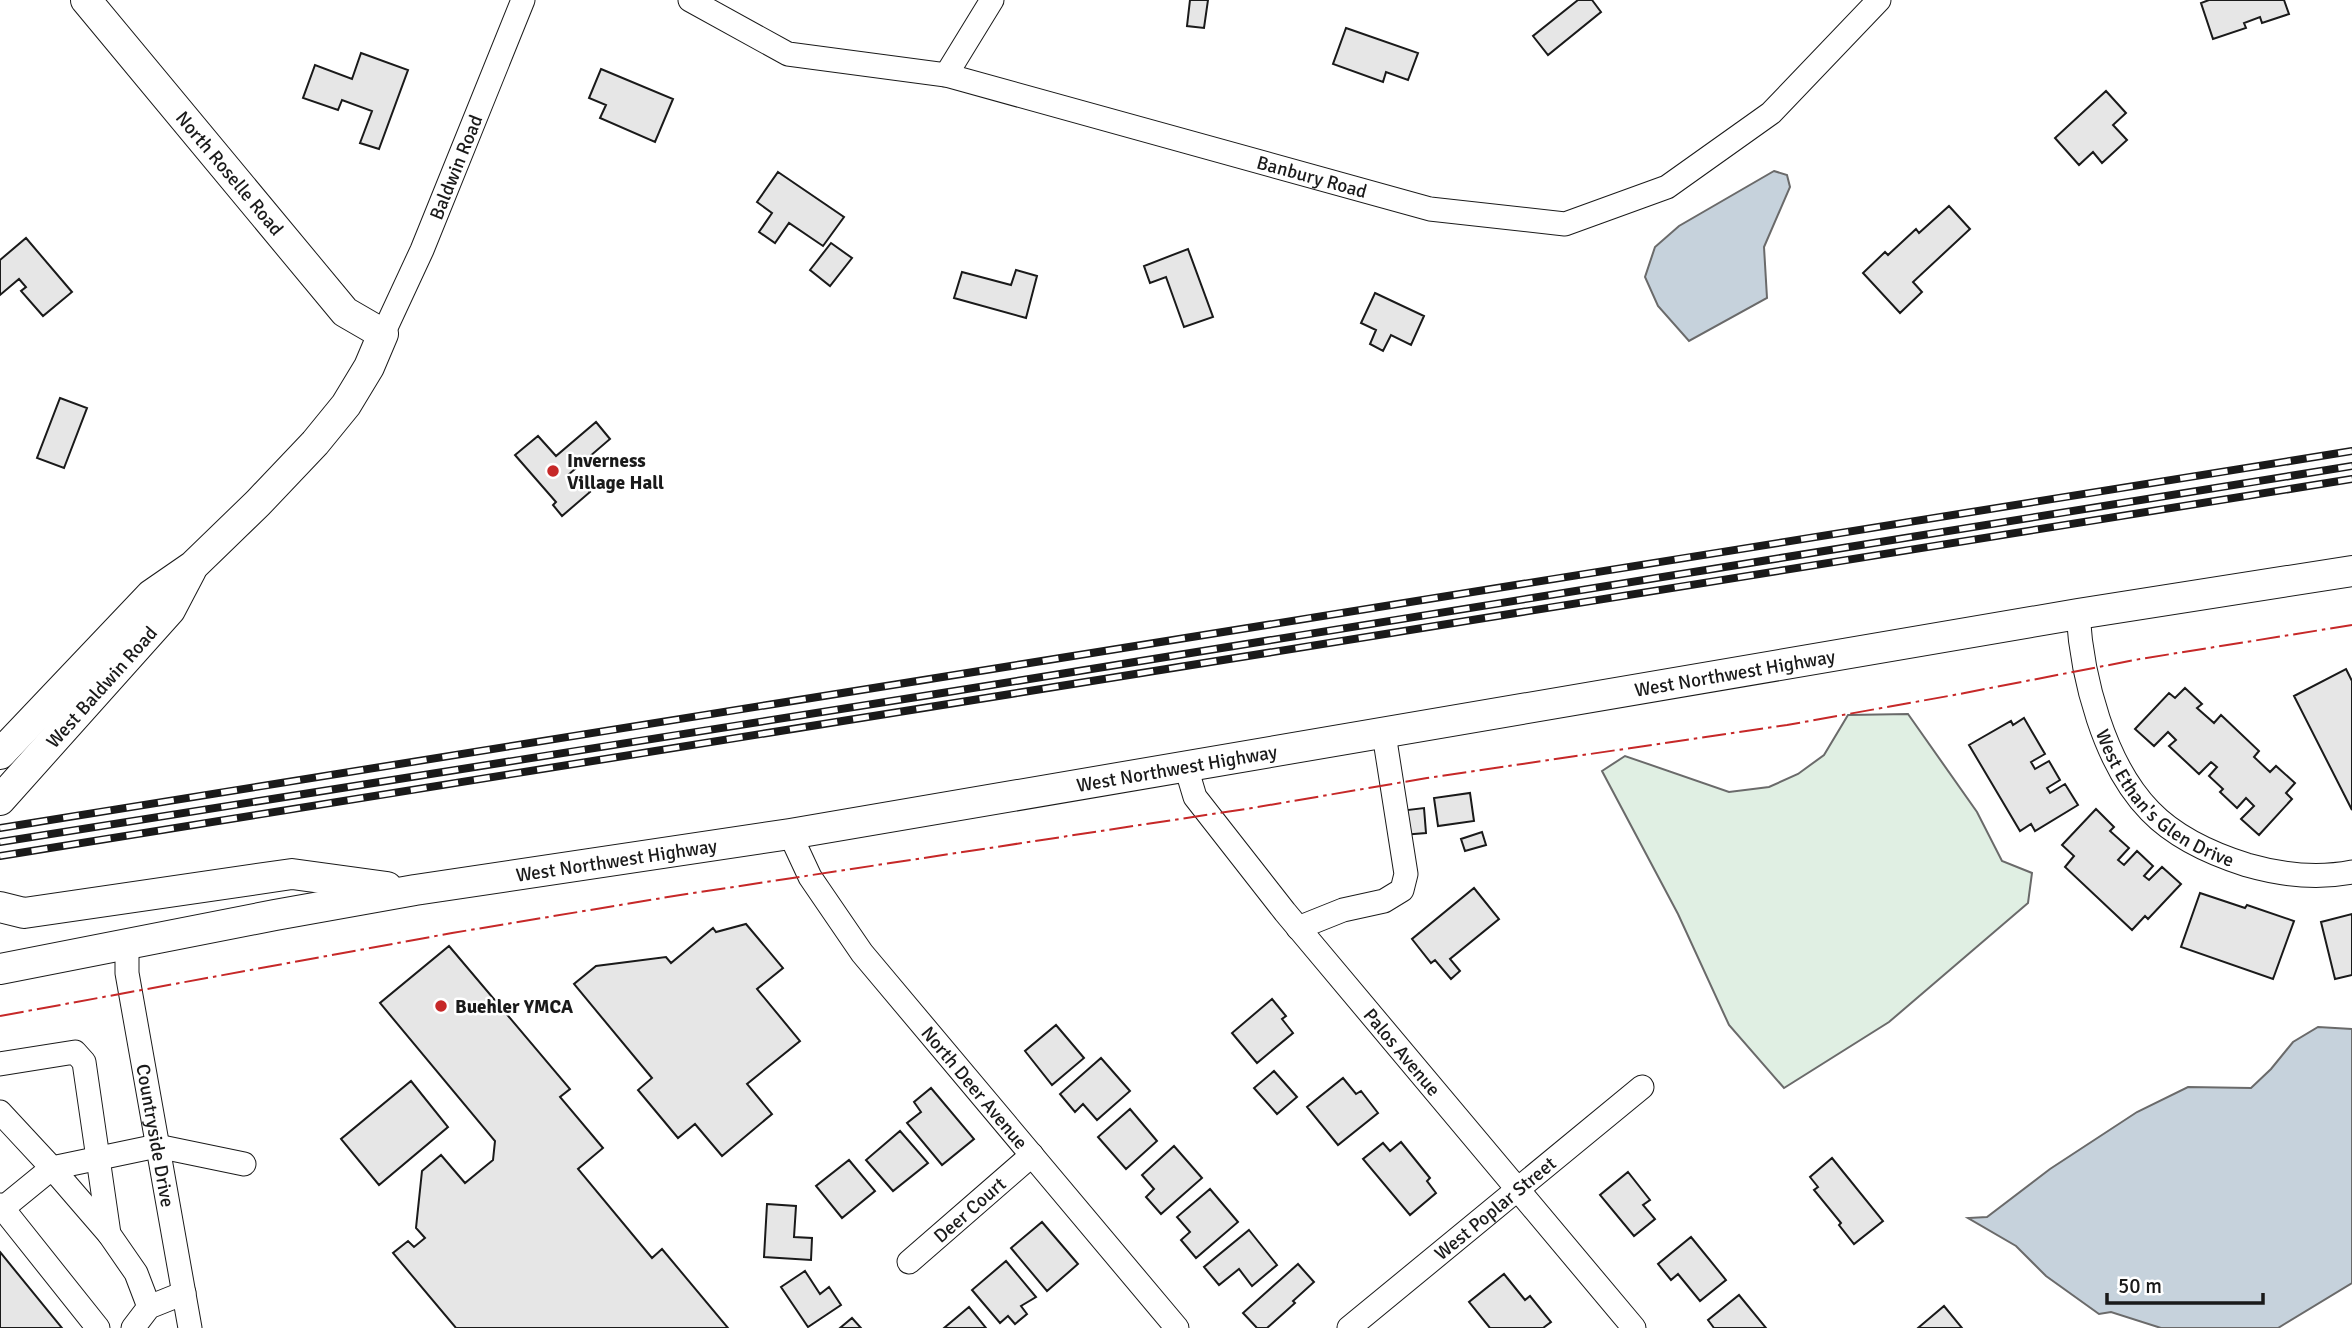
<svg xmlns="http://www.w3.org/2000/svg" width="2352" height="1328" font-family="Signika,sans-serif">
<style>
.green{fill:#e0efe3;stroke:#6a6a6a;stroke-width:2}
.water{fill:#c6d2dc;stroke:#6a6a6a;stroke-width:2}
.building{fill:#e6e6e6;stroke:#1a1a1a;stroke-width:2}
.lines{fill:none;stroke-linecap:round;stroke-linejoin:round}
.minor-casing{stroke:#1a1a1a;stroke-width:25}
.major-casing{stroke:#1a1a1a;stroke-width:32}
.minor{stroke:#fff;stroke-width:23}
.major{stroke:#fff;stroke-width:30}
.rail-casing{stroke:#1a1a1a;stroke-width:8}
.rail{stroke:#fff;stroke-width:5;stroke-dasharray:16;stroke-linecap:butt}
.power{stroke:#c62828;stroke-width:2;stroke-dasharray:24 5 3.5 5;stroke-linecap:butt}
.poi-dot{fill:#c62828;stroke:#fff;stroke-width:2.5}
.labels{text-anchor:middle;stroke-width:5;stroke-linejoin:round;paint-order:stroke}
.street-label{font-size:19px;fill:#1a1a1a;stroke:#fff}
.poi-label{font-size:19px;font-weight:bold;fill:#1a1a1a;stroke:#fff;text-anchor:start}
</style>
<rect width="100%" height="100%" fill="#fff"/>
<!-- green -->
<path class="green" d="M1908 714 1977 812 2002 861 2032 873 2028 903 1889 1022 1784 1088 1729 1025 1678 914 1602 771 1625 756 1729 792 1769 787 1798 774 1824 755 1848 715Z"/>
<!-- water -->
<path class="water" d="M1774 171 1787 175 1790 187 1764 247 1767 298 1689 341 1658 306 1645 277 1655 247 1679 226Z
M2318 1027 2352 1029V1283L2278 1328H2161L2111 1312 2099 1314 2046 1276 2016 1246 1968 1218 1987 1217 2050 1169 2137 1112 2188 1087 2251 1088 2271 1069 2293 1042Z"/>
<!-- building -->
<path class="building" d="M1190 0H1208L1204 28 1187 26Z
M1578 0H1592L1601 12 1548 55 1533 36Z
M2209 0H2284L2289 14 2262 23 2260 17 2244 23 2246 28 2213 39 2201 3Z
M1346 28 1418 53 1408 80 1386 72 1383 82 1333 64Z
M361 53 408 70 379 149 360 143 372 111 342 100 338 110 303 98 315 65 352 79Z
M601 69 673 99 655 142 600 118 606 105 589 98Z
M2106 91 2126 113 2113 125 2127 140 2102 163 2093 152 2079 165 2055 138Z
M778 172 844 217 823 246 789 223 775 243 759 232 772 213 757 202Z
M1949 206 1970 229 1913 282 1922 292 1900 313 1863 273 1885 252 1888 255 1916 229 1919 233Z
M26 238 72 292 43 316 21 291 26 287 19 279 0 295V260Z
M831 243 852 258 830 286 810 270Z
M1188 249 1213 317 1184 327 1166 277 1150 283 1144 266Z
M1016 270 1037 276 1026 318 954 298 962 272 1011 285Z
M1375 293 1424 316 1411 345 1391 335 1383 351 1370 344 1376 330 1361 323Z
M60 398 87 408 64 468 37 458Z
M596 422 610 439 568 475 576 484 580 481 590 492 562 516 553 505 556 502 515 455 538 436 556 456Z
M2346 669 2352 681V810L2294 696Z
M2185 688 2202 704 2197 708 2214 723 2221 715 2259 751 2254 757 2270 772 2276 766 2295 783 2286 793 2292 799 2259 835 2241 819 2254 806 2246 798 2237 808 2220 792 2223 789 2209 776 2217 767 2211 762 2199 774 2169 746 2176 740 2168 732 2154 746 2135 729 2169 693 2175 698Z
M2024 718 2045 754 2031 762 2035 769 2049 761 2060 780 2047 788 2050 793 2065 784 2078 805 2035 831 2031 824 2020 831 1969 745 2011 721 2013 725Z
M1470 793 1474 821 1438 826 1434 798Z
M1424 808 1426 833 1402 835 1399 811Z
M2096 809 2114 827 2110 831 2129 848 2118 860 2124 865 2137 851 2153 866 2144 876 2149 880 2162 867 2181 884 2148 919 2145 916 2132 930 2065 867 2074 856 2062 845Z
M1482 832 1486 845 1465 851 1461 839Z
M1474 888 1499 919 1450 959 1460 971 1451 979 1435 960 1431 963 1412 939Z
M2200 893 2245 908 2247 905 2294 921 2273 979 2181 947Z
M2352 914V975L2335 979 2321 922Z
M746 924 783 968 757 989 800 1041 747 1084 772 1114 722 1156 695 1124 678 1138 638 1090 652 1078 574 984 596 966 666 957 671 963 713 928 716 932Z
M449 946 570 1089 560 1097 603 1148 578 1169 652 1258 662 1249 728 1328H456L393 1253 408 1241 414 1247 425 1238 416 1228 422 1171 441 1155 465 1183 493 1160 495 1141 380 1003Z
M1272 999 1286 1016 1282 1019 1293 1033 1257 1063 1232 1033Z
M1056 1025 1084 1058 1052 1085 1025 1051Z
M1101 1058 1130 1091 1097 1120 1083 1104 1075 1112 1060 1094Z
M1274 1071 1297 1097 1277 1114 1254 1088Z
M1343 1078 1356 1094 1361 1091 1378 1113 1338 1145 1307 1107Z
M411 1081 448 1127 379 1185 341 1139Z
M931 1088 974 1139 942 1165 907 1123 921 1112 914 1102Z
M1130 1109 1157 1141 1126 1169 1098 1137Z
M900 1131 928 1163 893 1191 866 1160Z
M1401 1142 1430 1178 1427 1181 1436 1193 1410 1215 1363 1159 1383 1143 1390 1151Z
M1174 1146 1202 1178 1161 1214 1146 1197 1154 1189 1142 1175Z
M1832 1158 1883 1221 1854 1244 1839 1225 1841 1223 1814 1190 1818 1187 1810 1177Z
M849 1160 875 1191 842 1218 816 1186Z
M1628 1172 1650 1200 1643 1205 1655 1219 1634 1236 1600 1195Z
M1210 1189 1238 1222 1196 1258 1181 1240 1190 1232 1177 1217Z
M767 1204 796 1206 794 1237 812 1238 811 1260 764 1257Z
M1042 1222 1078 1264 1047 1291 1011 1248Z
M1249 1230 1277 1265 1252 1286 1239 1269 1219 1285 1204 1267Z
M1691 1237 1726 1280 1700 1301 1678 1274 1671 1280 1658 1264Z
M0 1252 62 1328H0Z
M1006 1261 1036 1297 1021 1306 1027 1314 1015 1324 1008 1316 1000 1323 972 1290Z
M1298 1264 1314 1282 1293 1301 1295 1303 1267 1328H1257L1243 1313Z
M805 1271 820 1294 829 1287 841 1305 808 1327 781 1287Z
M1504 1274 1525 1300 1530 1296 1551 1322 1543 1328H1490L1469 1302Z
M1739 1295 1766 1328H1714L1708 1320Z
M1944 1306 1962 1328H1918Z
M969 1307 986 1328H944Z
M852 1318 861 1328H840Z"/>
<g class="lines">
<!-- minor casing -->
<g class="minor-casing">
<g id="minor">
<path id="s1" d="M690 0 788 54 946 75 1430 209 1565 224 1667 187 1771 113 1879 0"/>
<path d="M946 75 992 0"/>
<path id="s2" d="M383 334 422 250 523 0"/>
<path id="s3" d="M2078 614C2082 678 2104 764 2150 811 2175 837 2212 854 2247 865 2282 875 2316 879 2352 872"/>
<path id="s4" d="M1186 767 1195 797 1285 912 1634 1328"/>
<path id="s5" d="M790 834 810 877 862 953 1177 1328"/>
<path d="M1298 928 1343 910 1384 901 1402 890 1406 874 1384 734"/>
<path id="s6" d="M127 944V973L190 1328"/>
<path d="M0 1064 75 1052 84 1062 109 1234 136 1273 149 1307"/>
<path d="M0 1112 52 1168 157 1146 244 1164"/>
<path d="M0 1205 98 1328"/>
<path d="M3 1208 52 1168 109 1234"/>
<path id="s7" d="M909 1262 1032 1155"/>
<path d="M133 1328 149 1307 184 1293"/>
<path id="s8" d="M1349 1328 1642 1087"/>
</g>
</g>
<!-- major casing -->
<g class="major-casing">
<g id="major">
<path d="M0 754 151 595 193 566 258 503 315 443 346 405 369 367 383 334 345 312 86 0"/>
<path id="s9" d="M0 800 170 610 191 570"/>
<path d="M0 907 24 913 292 874 387 887"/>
<path id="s10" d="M0 969 275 915 415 890 790 834 2078 614 2352 571"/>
</g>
</g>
<!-- minor -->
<use href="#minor" class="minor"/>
<!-- major -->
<use href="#major" class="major"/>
<!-- rail casing -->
<g class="rail-casing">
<path id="rail" d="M0 828 2352 451
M0 842 936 694 2352 466
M0 856 2352 479"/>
</g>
<!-- rail -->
<use href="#rail" class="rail"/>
<!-- power -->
<path class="power" d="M0 1016 452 933 674 896 1252 808 1427 778 1787 725 1954 695 2140 659 2352 625"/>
</g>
<!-- markers -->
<g class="poi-dot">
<circle cx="553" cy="471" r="7"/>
<circle cx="441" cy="1006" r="7"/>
</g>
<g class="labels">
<!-- street labels -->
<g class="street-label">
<text dy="7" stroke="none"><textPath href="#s2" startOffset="182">Baldwin Road</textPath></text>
<text transform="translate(230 173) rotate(50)" y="7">North Roselle Road</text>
<text dy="7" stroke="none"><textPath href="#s1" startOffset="651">Banbury Road</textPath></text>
<text dy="7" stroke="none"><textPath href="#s10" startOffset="1760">West Northwest Highway</textPath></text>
<text dy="7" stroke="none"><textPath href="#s9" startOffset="152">West Baldwin Road</textPath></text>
<text dy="7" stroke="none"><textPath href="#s10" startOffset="1194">West Northwest Highway</textPath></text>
<text dy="7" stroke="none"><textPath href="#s3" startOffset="215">West Ethan's Glen Drive</textPath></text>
<text dy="7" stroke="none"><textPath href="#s10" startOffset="626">West Northwest Highway</textPath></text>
<text dy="7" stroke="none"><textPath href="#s4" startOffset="360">Palos Avenue</textPath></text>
<text dy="7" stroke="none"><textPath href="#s5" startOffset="315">North Deer Avenue</textPath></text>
<text dy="7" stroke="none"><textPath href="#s6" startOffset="194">Countryside Drive</textPath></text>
<text dy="7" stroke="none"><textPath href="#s8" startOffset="189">West Poplar Street</textPath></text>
<text dy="7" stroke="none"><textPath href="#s7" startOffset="80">Deer Court</textPath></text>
</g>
<!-- poi labels -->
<g class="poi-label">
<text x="567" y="467">Inverness<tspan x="567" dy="22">Village Hall</tspan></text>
<text x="455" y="1013">Buehler YMCA</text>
</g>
</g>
<!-- scale -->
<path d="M2107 1293v10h156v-10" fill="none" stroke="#1a1a1a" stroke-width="3.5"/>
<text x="2118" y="1293" font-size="21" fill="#1a1a1a" stroke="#ffffff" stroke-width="5" paint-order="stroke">50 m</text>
</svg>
